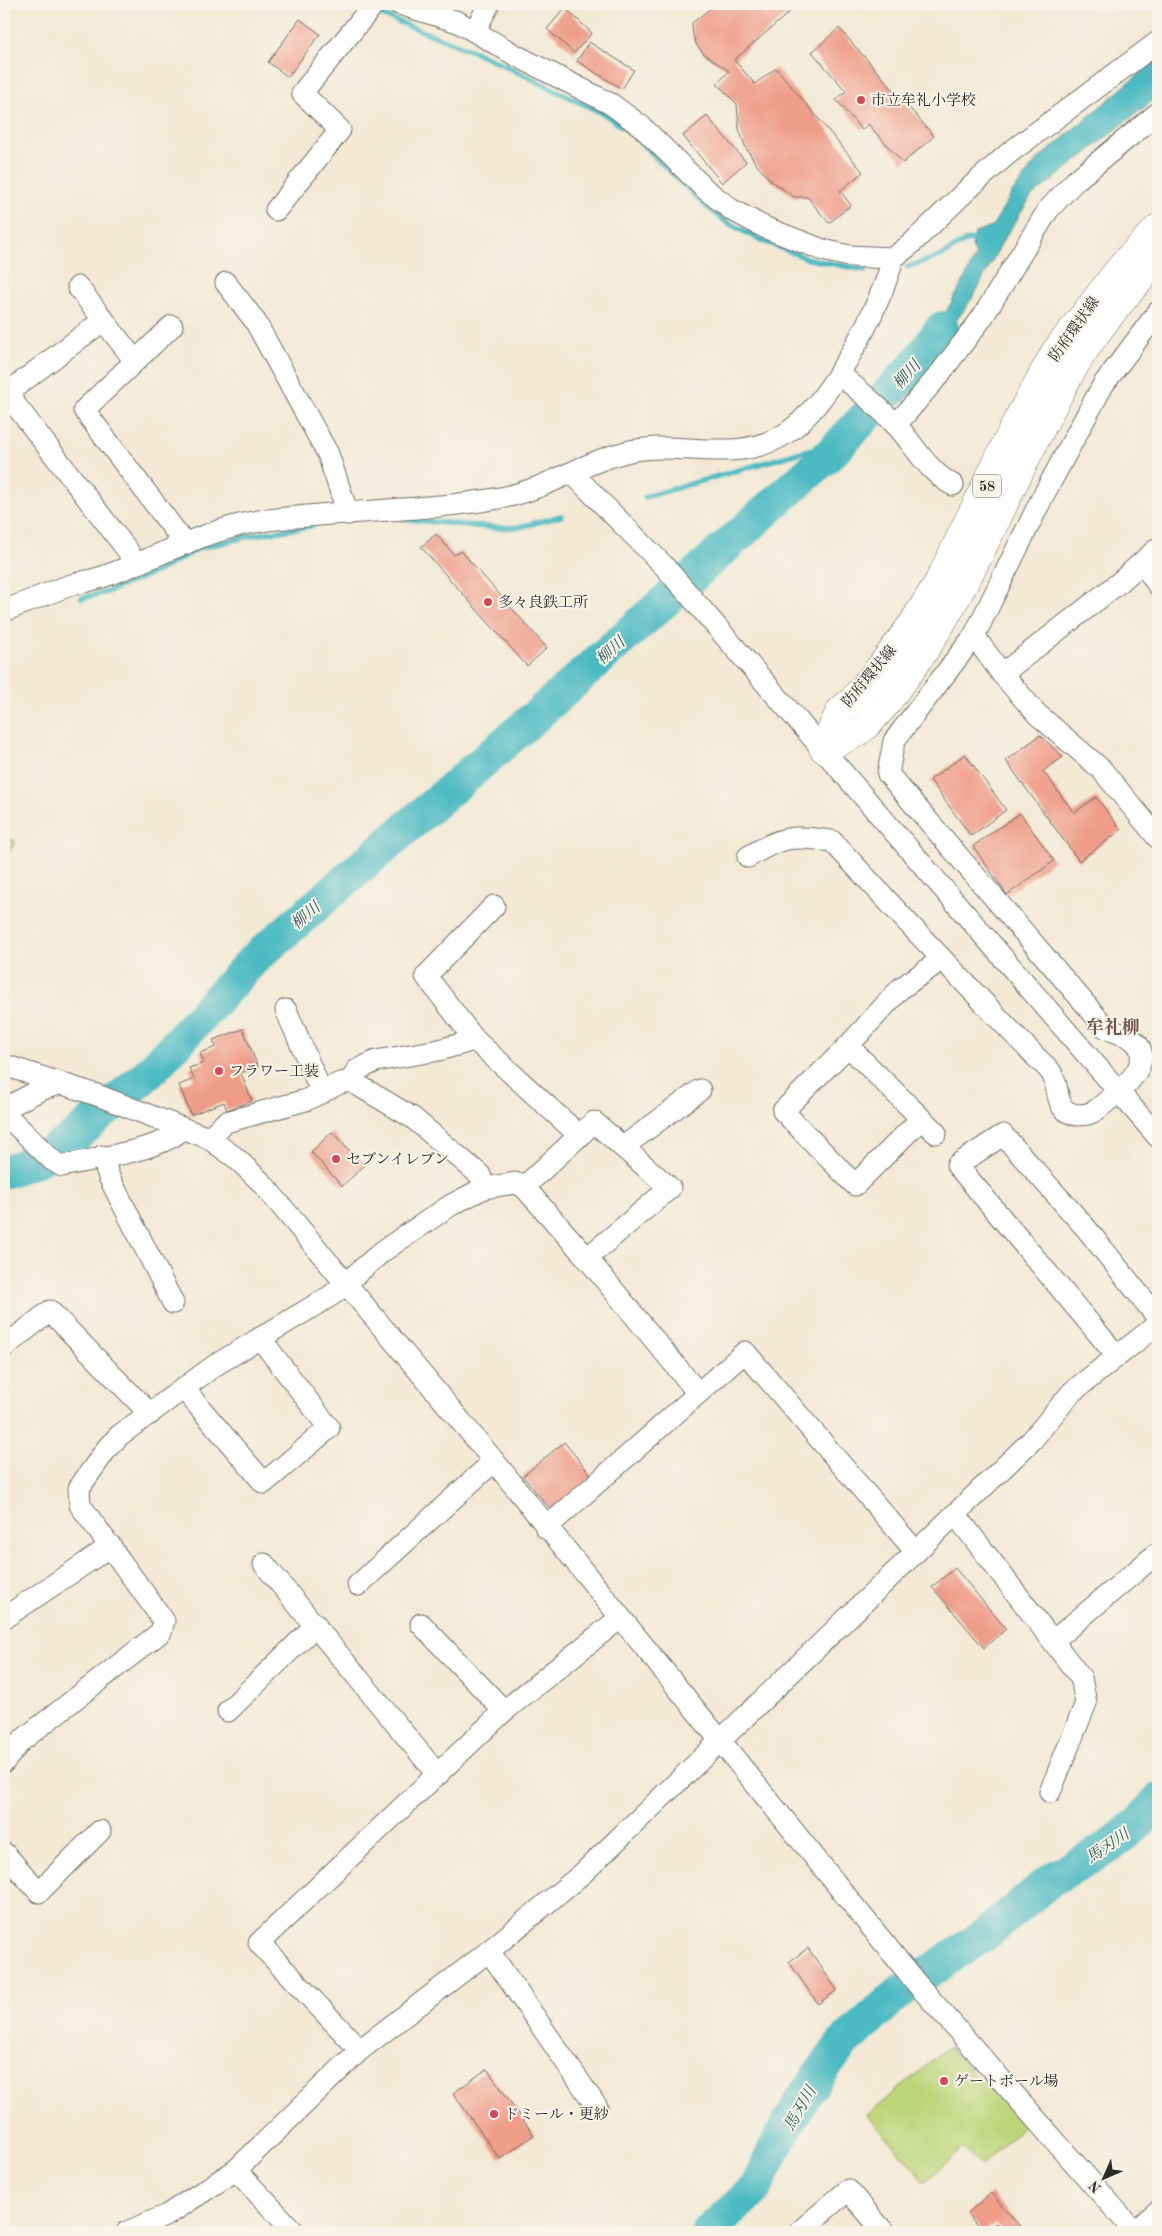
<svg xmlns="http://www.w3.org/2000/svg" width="1162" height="2236" viewBox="0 0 1162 2236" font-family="'Old Standard TT','Noto Serif JP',serif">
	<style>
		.green { fill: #bed478; stroke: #748052 }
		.water { fill: #4bbac2; stroke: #3b7276 }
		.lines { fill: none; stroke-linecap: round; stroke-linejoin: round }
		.stream { stroke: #4bbac2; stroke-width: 5.5 }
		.river { stroke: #4bbac2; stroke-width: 34 }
		.building { fill: #ef9c89 }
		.minor-casing { stroke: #716e66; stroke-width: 23 }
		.major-casing { stroke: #716e66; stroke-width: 29 }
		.minor { stroke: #fff; stroke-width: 21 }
		.major { stroke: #fff; stroke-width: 28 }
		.poi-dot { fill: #d1495b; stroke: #f7f3e8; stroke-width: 2 }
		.labels { text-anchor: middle; stroke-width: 4; stroke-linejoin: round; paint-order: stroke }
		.shield { fill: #f7f3e8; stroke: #686764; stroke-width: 1 }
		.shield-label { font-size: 14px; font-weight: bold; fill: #2b2b2b }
		.poi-label { font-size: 15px; fill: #2b2b2b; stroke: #f7f3e8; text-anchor: start }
		.street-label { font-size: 15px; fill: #2b2b2b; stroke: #f7f3e8 }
		.water-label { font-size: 16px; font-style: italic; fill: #365d60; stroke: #f7f3e8 }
		.quarter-label { font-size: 18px; font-weight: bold; fill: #70534c; stroke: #f7f3e8 }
	</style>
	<rect width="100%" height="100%" fill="#f7f3e8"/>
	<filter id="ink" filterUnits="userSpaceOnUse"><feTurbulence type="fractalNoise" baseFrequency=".02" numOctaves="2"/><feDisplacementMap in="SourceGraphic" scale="10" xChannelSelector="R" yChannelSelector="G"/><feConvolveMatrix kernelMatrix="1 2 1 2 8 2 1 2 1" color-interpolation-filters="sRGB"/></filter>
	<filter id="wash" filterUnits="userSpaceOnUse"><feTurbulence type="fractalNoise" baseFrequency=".0096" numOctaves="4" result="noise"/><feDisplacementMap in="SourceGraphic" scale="20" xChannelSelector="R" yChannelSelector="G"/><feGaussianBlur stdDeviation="1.12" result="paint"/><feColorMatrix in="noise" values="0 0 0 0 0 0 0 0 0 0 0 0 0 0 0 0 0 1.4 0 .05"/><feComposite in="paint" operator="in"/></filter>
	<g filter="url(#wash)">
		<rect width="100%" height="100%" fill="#f3e9d4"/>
		<!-- green -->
		<g class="green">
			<polygon points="4,837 16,841 4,862"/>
			<polygon points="948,2047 1024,2125 981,2166 963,2148 925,2182 867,2115"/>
		</g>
		<!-- water -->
		<polygon class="water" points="1158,58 1158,96 1031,197 1001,244 975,294 938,346 915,365 962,284 976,255 972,247 975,233 992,227 1012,193 1037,160"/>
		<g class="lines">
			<!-- stream -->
			<g class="stream">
				<polyline points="374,12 485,56 606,115 632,134 703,204 728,223 763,241 809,259 865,270"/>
				<polyline points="907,267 941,256 965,241 979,239"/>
				<polyline points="645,497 812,449 832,452"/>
				<polyline points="403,519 498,528 520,527 561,516"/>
				<polyline points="82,598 107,592 158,571 199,548 254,535 312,526"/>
			</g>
			<!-- river -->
			<g class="river">
				<polyline points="4,1172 35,1161 72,1139 150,1072 253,960 537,715 832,452 915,365 942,328"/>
				<polyline points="929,1972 990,1931 1052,1879 1109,1847 1140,1822 1158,1800"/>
				<polyline points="708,2232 756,2188 780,2138 807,2091 843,2043 901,1991"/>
			</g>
		</g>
		<g id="blocks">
			<!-- building -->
			<g class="building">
				<polygon points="716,4 799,4 734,60 755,84 776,68 863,172 840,191 851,205 829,223 807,197 794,197 770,180 756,164 745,146 739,129 737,104 717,84 729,71 704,54 696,44 693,35 692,23"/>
				<polygon points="565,8 592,33 574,53 547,29"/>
				<polygon points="300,19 320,34 288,77 268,62"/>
				<polygon points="839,28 934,136 903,163 868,124 862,130 836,100 846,91 812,52"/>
				<polygon points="589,42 634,70 622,89 577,61"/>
				<polygon points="707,116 746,162 722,183 683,136"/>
				<polygon points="436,534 454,555 461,551 547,648 527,666 421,547"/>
				<polygon points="1040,735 1063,757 1043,771 1074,813 1096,797 1121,830 1079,861 1006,761"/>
				<polygon points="965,754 1006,810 971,836 930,780"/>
				<polygon points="1020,813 1054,861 1007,895 973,846"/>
				<polygon points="243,1029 258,1067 241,1073 252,1101 227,1110 224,1102 191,1115 179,1085 194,1079 189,1068 204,1063 200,1053 216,1047 213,1040"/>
				<polygon points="332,1132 364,1166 342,1186 311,1152"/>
				<polygon points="564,1442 592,1476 551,1510 523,1476"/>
				<polygon points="955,1568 1006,1629 984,1648 932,1587"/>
				<polygon points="808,1948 837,1990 818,2004 789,1962"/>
				<polygon points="487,2069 534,2135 500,2159 453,2093"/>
				<polygon points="991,2193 1025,2232 1004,2232 996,2223 983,2232 967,2214"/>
			</g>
		</g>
	</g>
	<g filter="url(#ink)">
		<use href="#blocks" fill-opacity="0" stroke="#716e66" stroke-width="1"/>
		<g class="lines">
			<!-- minor casing -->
			<g class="minor-casing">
				<g id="minor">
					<polyline points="399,4 458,22 517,56 611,104 641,126 705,189 732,210 766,228 823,250 849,256 893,258 910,245 966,191 1009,153 1158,42"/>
					<polyline points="475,31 489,4"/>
					<polyline points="276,210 340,130 302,93 374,4"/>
					<polyline points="226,283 255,321 328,454 348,514"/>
					<polyline points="78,287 135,361"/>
					<polyline points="172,326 84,410 185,544"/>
					<path d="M839,374C859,390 879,407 897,426C915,446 928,472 953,485"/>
					<polyline points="4,390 128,551 134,564"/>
					<polyline points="7,393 104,320"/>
					<polyline points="896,425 938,376 982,318 1048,210 1075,181 1158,113"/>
					<polyline points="572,473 665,567 1158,1137"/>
					<polyline points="1143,563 1158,585"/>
					<path d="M4,611C26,602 48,593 71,585C82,582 94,580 105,576C157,558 206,529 260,521C339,510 421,512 500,498C546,490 585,461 630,451C684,440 735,465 785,434C828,407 881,307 893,258"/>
					<polyline points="974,636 1002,674 1037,714 1101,769 1158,838"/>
					<polyline points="1002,674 1120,582 1158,548"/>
					<path d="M748,857C784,835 791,836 832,841C899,914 967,986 1037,1058C1042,1063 1049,1068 1052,1074C1061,1090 1053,1112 1078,1115C1084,1115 1091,1114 1096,1110C1113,1097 1162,1062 1132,1039C1124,1034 1113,1032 1105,1027L888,774L894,741L974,636L1043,496L1103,385L1158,312"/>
					<polyline points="286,1010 322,1093"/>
					<polyline points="475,1040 426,976 494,906"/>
					<polyline points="848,1046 783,1111 855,1185 921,1119"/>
					<polyline points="4,1065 97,1095 208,1138 236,1158 262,1183 494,1461 918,1985 1135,2232"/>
					<polyline points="351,1081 357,1070 376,1061 439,1050 475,1040 580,1136"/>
					<polyline points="4,1109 40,1090 59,1084"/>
					<path d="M4,1113L52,1160L62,1166C91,1159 164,1150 182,1129"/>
					<polyline points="936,1133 848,1046 900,989 941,960"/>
					<polyline points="208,1138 226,1122 306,1100 340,1083 351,1081 413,1118 480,1175 484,1188"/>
					<polyline points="623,1147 700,1090"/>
					<polyline points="102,1156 109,1177 173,1303"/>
					<polyline points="524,1187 587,1258 698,1393"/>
					<polyline points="4,1347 50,1311 150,1414"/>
					<polyline points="1117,1356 957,1165 1003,1135 1085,1227 1158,1318"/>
					<polyline points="184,1389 264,1483 329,1428 260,1338"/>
					<polyline points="956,1515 1081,1678 1086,1703 1050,1792"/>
					<polyline points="546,1528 745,1352 916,1552"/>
					<polyline points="264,1564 438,1775"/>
					<polyline points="358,1585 494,1461"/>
					<polyline points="4,1618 111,1546"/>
					<polyline points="421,1624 504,1711"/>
					<polyline points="1053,1641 1155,1555"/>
					<polyline points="228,1711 316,1625"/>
					<polyline points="4,1762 21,1741 161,1632 164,1621 80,1505 79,1488 108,1447 120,1435 214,1366 332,1295 383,1251 451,1205 484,1188 515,1183 524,1187 594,1122 670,1188 587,1258"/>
					<polyline points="4,1853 39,1892 100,1831"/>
					<polyline points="489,1951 597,2107"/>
					<polyline points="360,2050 259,1943 504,1711 620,1618"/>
					<polyline points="236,2170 294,2232"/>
					<polyline points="127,2232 167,2215 236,2170 360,2050 489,1951 583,1873 1032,1440 1072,1392 1158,1324"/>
					<polyline points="799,2232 848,2190 884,2232"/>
					<polyline points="1134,2232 1158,2211"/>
				</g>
			</g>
			<!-- major casing -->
			<g class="major-casing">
				<g id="major">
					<polyline points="823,748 840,711 852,701 878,670 913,623 939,581 1018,419 1055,352 1123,264 1158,228"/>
					<path d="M823,748C835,743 851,738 861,730C881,713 898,688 914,666C979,573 1017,465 1074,367C1097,328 1127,293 1158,260"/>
				</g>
			</g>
			<!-- minor -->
			<use href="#minor" class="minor"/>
			<!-- major -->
			<use href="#major" class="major"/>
		</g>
	</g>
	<!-- markers -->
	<g class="poi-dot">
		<circle cx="861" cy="100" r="5"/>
		<circle cx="488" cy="602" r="5"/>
		<circle cx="219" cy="1071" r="5"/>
		<circle cx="336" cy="1159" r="5"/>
		<circle cx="944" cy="2081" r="5"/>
		<circle cx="494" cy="2114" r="5"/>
	</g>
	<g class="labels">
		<!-- shield labels -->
		<rect class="shield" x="973" y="474.5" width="28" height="23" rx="4"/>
		<g class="shield-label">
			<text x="987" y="491">58</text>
		</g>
		<!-- poi labels -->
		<g class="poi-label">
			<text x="871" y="105">市立牟礼小学校</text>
			<text x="498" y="607">多々良鉄工所</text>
			<text x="229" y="1076">フラワー工装</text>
			<text x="346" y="1164">セブンイレブン</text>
			<text x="954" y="2086">ゲートボール場</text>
			<text x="504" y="2119">ドミール・更紗</text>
		</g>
		<!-- street labels -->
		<g class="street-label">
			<text transform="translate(1074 329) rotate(-55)" y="5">防府環状線</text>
			<text transform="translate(869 676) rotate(-50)" y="5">防府環状線</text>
		</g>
		<!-- water labels -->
		<g class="water-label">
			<text transform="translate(906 374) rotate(-48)" y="6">柳川</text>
			<text transform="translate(610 650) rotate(-42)" y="6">柳川</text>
			<text transform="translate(305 915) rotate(-41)" y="6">柳川</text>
			<text transform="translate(1107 1845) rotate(-34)" y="6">馬刃川</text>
			<text transform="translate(799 2108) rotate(-60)" y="6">馬刃川</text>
		</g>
		<!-- quarter labels -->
		<g class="quarter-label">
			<text x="1113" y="1033">牟礼柳</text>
		</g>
	</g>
	<!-- margin -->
	<rect width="1162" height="2236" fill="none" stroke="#f7f3e8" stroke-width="20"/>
	<!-- north arrow -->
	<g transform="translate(1104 2178) rotate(225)" stroke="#f7f3e8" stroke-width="4" paint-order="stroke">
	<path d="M0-4L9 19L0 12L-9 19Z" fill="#2b2b2b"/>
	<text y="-8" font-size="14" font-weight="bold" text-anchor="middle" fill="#2b2b2b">N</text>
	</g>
</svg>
